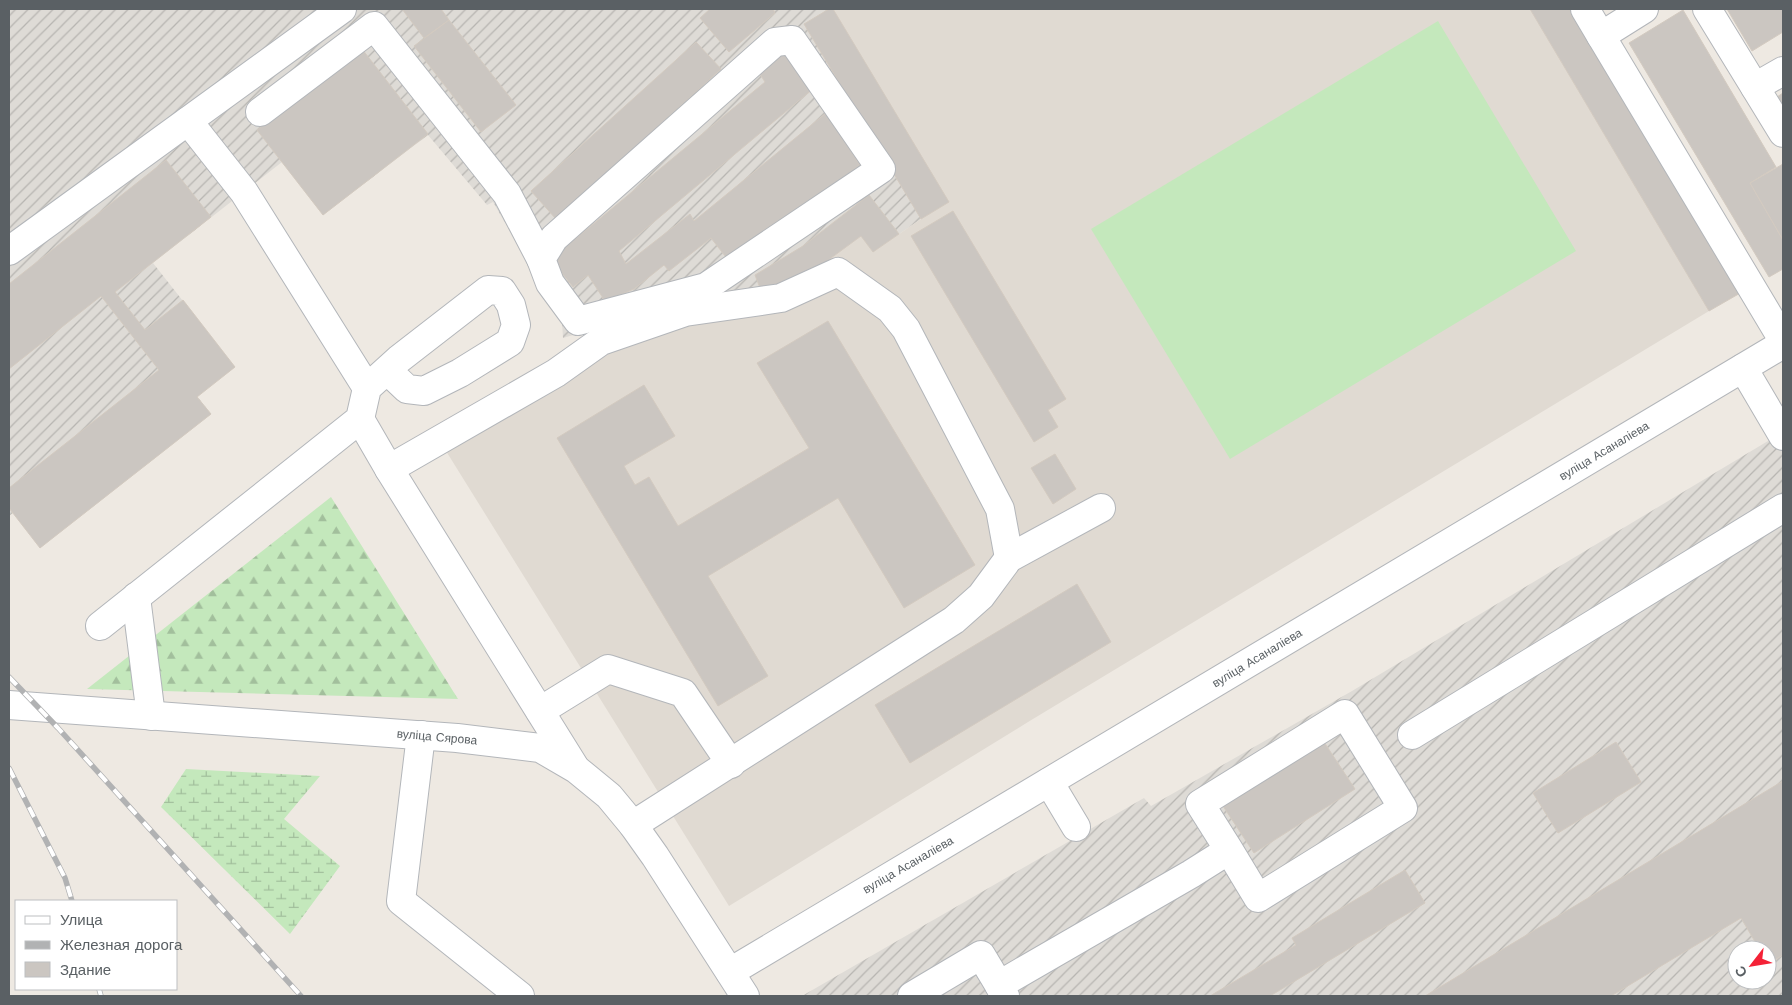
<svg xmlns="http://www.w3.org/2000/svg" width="1792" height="1005" viewBox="0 0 1792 1005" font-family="'Work Sans',sans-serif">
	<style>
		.industrial { fill: url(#industrial-furrows); fill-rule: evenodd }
		.education { fill: #e0dad2 }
		.forest { fill: url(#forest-firs) }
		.wetland { fill: url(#wetland-marsh) }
		.pitch { fill: #c4e8bc }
		.building { fill: #cbc6c1; stroke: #d3cac0 }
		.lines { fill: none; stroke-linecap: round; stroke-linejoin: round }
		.minor-casing { stroke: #b3b6ba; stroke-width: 30 }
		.minor { stroke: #fff; stroke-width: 28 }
		.rail-casing { stroke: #b1b2b3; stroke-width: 5.5 }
		.rail { stroke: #fff; stroke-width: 4; stroke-dasharray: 11; stroke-linecap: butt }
		.labels { text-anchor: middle; stroke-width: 4; stroke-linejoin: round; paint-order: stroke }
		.street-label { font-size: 12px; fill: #5a6064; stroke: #fff }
	</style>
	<defs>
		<pattern id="industrial-furrows" width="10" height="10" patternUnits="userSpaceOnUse" patternTransform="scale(1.25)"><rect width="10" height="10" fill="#dedbd6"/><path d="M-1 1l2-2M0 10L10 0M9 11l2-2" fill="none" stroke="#b7b5b1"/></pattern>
		<pattern id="forest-firs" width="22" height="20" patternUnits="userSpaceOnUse" patternTransform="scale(1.25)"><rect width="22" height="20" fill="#c4e8bc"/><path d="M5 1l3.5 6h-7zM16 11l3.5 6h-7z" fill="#a2bf9c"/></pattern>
		<pattern id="wetland-marsh" width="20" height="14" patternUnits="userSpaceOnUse" patternTransform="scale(1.25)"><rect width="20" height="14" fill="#c4e8bc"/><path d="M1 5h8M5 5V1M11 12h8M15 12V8" fill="none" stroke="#a2bf9c"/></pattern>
	</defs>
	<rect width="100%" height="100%" fill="#eee9e2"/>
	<!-- industrial -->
	<g class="industrial">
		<polygon points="9,9 833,9 949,202 921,219 873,252 861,237 793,286 604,326 563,338 562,321 493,202 487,205 428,135 323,215 282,162 153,263 235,367 197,396 211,414 40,548 13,513 9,516"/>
		<path d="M1783,432V996H802L1144,798L1151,806L1352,691ZM1737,950H1767V980H1737Z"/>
	</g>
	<!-- education -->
	<polygon class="education" points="833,9 1530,9 1709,311 1028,722 729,906 446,451 601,341 793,286 861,236 873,252 921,219 948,202"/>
	<!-- forest -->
	<polygon class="forest" points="331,497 458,699 87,689"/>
	<!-- wetland -->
	<polygon class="wetland" points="186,769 320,776 284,819 340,866 290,934 161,807"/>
	<!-- pitch -->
	<polygon class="pitch" points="1438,21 1576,251 1230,459 1091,229"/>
	<!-- building -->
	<g class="building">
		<polygon points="402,9 441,9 449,20 424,38"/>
		<polygon points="710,9 773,9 775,13 729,52 700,18"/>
		<polygon points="829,9 833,9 949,202 921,219 804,24"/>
		<polygon points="1530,9 1574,9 1742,292 1709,311"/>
		<polygon points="1727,9 1783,9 1783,32 1752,51"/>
		<polygon points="1683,10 1776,167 1750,183 1783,240 1783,269 1769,277 1629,43"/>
		<polygon points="449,20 516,105 481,132 414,46"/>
		<polygon points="696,42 721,69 556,219 531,191"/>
		<polygon points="362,49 428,134 323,215 257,130"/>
		<polygon points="784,51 814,88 619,251 626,264 690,214 694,221 826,113 860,165 729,261 711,238 669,271 664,265 634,289 605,301 588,275 573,287 551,259 765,82 758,71"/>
		<polygon points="1783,93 1783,108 1777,97"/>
		<polygon points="166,160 211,217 115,292 145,330 183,300 235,367 197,397 211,414 40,548 9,508 9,488 159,370 101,296 9,369 9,284"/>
		<polygon points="1783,164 1783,240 1750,183"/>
		<polygon points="869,195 899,234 873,252 861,236 793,286 762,293 755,275 803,246"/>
		<polygon points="953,211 1066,399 1048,410 1058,427 1034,442 911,236"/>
		<polygon points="828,321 975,565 904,608 838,498 708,576 768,676 718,706 557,438 644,385 675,436 624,466 635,485 649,477 678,526 809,448 757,363"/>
		<polygon points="1055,454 1076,489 1053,504 1031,468"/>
		<polygon points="1077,584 1111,642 910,763 875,705"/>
		<polygon points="1324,742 1355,789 1254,853 1223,806"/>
		<polygon points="1616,742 1641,782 1558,833 1533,793"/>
		<polygon points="1783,781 1783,955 1768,964 1767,950 1760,950 1741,918 1611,996 1425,996"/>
		<polygon points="1405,870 1425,903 1270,996 1210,996 1296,945 1292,938"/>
	</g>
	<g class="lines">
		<!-- minor casing -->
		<g class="minor-casing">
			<g id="minor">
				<polyline points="1585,9 1601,36"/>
				<polyline points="1644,9 1601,36 1783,340"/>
				<polyline points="1707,9 1783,133"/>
				<polygon points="792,40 881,169 706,287 578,321 550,283 541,259 554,238 775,42"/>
				<polyline points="1755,87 1783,71"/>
				<polyline points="260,112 374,26 507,194 541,259"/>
				<polyline points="188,121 244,192 367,388"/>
				<polyline points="9,251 342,9"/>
				<polyline points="1743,368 1783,436"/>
				<polyline points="360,419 389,469 574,766"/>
				<polyline points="389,469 556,373 601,341 685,312 781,298 838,272 890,309 906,329 1000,509 1009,558"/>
				<polyline points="136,597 151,716"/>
				<polyline points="100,626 360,419 367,388 399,359 488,290 502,291 511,305 516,325 510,342 460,373 424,391 407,389 387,370"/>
				<polyline points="9,705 457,738 540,748 576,769 609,796 633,825 655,856 745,996"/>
				<polyline points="540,711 608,669 683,693 731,764"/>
				<polyline points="421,735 401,901 520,996"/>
				<polyline points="1412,735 1783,508"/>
				<polyline points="1049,782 1076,827"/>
				<polyline points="633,825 954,620 981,596 1009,558 1101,508"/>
				<polyline points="730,972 1783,344"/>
				<polyline points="912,996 981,955 999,985"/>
				<polyline points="1005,996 999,985 1191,874 1229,850 1258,898 1403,808 1345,714 1200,804 1229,850"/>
			</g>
		</g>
		<!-- minor -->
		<use href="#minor" class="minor"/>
		<!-- rail casing -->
		<g class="rail-casing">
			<g id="rail">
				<polyline points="9,677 58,728 301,996"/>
				<polyline points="9,768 65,878 72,901"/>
				<polyline points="99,989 101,996"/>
			</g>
		</g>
		<!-- rail -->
		<use href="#rail" class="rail"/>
	</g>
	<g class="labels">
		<!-- street labels -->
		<g class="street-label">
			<text transform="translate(1604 451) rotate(-31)" y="4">вуліца Асаналіева</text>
			<text transform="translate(1257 658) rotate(-31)" y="4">вуліца Асаналіева</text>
			<text transform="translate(437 737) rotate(5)" y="4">вуліца Сярова</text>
			<text transform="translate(908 865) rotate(-30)" y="4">вуліца Асаналіева</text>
		</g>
	</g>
	<!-- border -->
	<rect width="1792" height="1005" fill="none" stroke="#5a6064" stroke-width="20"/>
	<!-- legend -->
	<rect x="15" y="900" width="162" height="90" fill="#ffffff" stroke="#bdbfc1"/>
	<rect x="25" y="916" width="25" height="8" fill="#ffffff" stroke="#bdbfc1"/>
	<text x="60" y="925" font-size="15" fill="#5a6064">Улица</text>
	<rect x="25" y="941" width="25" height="8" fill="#b1b2b3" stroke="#bdbfc1"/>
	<text x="60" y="950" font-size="15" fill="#5a6064">Железная дорога</text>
	<rect x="25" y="962" width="25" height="15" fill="#cbc6c1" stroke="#bdbfc1"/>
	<text x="60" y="975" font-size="15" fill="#5a6064">Здание</text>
	<!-- north arrow -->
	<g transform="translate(1752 965) rotate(239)"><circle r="24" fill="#ffffff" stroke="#bdbfc1"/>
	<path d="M0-4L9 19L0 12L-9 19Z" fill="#f42237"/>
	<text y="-8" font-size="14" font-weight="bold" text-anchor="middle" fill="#5a6064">С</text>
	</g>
</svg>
